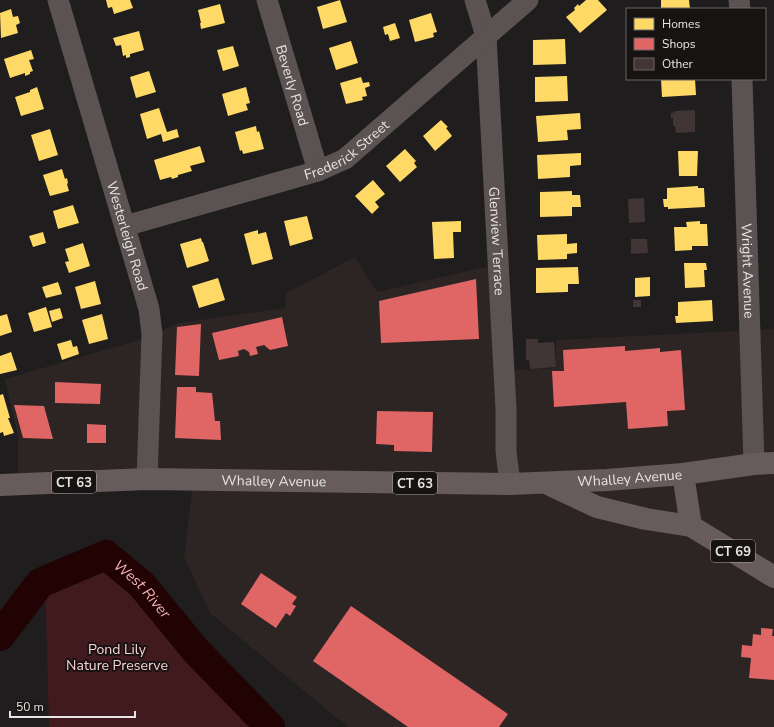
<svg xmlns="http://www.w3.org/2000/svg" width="774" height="727" viewBox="0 0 774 727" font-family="'Nunito Sans',sans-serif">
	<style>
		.built { fill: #2d2424 }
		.green { fill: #411a1d }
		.homes { fill: #ffd966 }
		.shops { fill: #e06666 }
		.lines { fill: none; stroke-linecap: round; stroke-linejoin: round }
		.river { stroke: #210304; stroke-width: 30 }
		.building { fill: #423536 }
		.minor { stroke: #5b5252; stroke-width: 21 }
		.major { stroke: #675b5c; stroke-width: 22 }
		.labels { text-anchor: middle; stroke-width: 4; stroke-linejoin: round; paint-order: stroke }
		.shield { fill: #171313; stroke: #a9a5a5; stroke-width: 1 }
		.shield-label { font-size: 13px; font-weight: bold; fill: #e7e4e4 }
		.street-label { font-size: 14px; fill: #e7e4e4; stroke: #171313 }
		.park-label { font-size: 14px; fill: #fbd0d0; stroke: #171313 }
		.water-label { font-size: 15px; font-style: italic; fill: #f4b5b6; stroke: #171313 }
	</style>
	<rect width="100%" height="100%" fill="#1f1d1d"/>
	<!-- built -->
	<polygon class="built" points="355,257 377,292 494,265 500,371 556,368 556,340 774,329 774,727 348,727 293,682 210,613 184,557 193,482 18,478 18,437 5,379 139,340 179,323 285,308 286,293"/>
	<!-- green -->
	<polygon class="green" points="76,567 93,567 125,573 148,589 211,654 286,727 49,727 45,580"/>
	<!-- homes -->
	<g class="homes">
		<polygon points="106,0 130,0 133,8 114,14 112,7 108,8"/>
		<polygon points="340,0 347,22 323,29 317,7"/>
		<polygon points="586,0 598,0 607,10 580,33 566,17 575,10 574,8 578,4 579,6"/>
		<polygon points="661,0 689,0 690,9 661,9"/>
		<polygon points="220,4 225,23 201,29 200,23 201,23 198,10"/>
		<polygon points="11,9 13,17 18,16 20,23 16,25 18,33 1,38 0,13"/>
		<polygon points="431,13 437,32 433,33 434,37 415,42 409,20"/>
		<polygon points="395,23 400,38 390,41 388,34 385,35 383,27"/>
		<polygon points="139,31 144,50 130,54 130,57 126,58 126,55 123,56 121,45 116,46 113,38"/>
		<polygon points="565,39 566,64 533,65 533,40"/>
		<polygon points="351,41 358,63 336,70 329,48"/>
		<polygon points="233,46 239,66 223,71 217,50"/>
		<polygon points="31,50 34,59 29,60 33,71 30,72 30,74 25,76 25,73 10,78 4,59"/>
		<polygon points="149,71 156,92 136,98 130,77"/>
		<polygon points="567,76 568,101 535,102 535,77"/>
		<polygon points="361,77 363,83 369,82 370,86 365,88 367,96 362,97 363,100 346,104 340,83"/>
		<polygon points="661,79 695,79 696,95 662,97"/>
		<polygon points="37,87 44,109 21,116 15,97 30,92 30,90"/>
		<polygon points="246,87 250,103 246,104 248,110 228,116 222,94"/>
		<polygon points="159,108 167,132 177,129 179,137 163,142 161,134 147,139 140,114"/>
		<polygon points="580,113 581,129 567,130 568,140 538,142 536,116"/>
		<polygon points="441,120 448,127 446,128 452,136 435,151 423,136"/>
		<polygon points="256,126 257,132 259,131 264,149 243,154 242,150 240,151 235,132"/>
		<polygon points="50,129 58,155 39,161 31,135"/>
		<polygon points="200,146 205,162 190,166 192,171 178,175 178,177 172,179 171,177 160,180 154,160"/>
		<polygon points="405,149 416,161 414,163 417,167 400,182 386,166"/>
		<polygon points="678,151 698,151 697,176 679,176"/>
		<polygon points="581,153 581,165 570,166 570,177 538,179 537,155"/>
		<polygon points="62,169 65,179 67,178 68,183 67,184 69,191 50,196 43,175"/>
		<polygon points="373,180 385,194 375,202 379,207 372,214 355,196"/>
		<polygon points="698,186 698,188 704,188 705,207 668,209 668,207 664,207 663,199 667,199 667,188"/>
		<polygon points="572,191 572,195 580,195 581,207 572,207 572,216 540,217 540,192"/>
		<polygon points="73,205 79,223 58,229 53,211"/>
		<polygon points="307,216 313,239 290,246 284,221"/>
		<polygon points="461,221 461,232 453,232 454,258 434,259 432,222"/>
		<polygon points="700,221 700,224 707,224 708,246 692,246 692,250 675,251 674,227 687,227 686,222"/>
		<polygon points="258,230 258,234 266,232 273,259 252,265 244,234"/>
		<polygon points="43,232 46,243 33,247 29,236"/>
		<polygon points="567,234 567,244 577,243 577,253 567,254 567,259 538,260 537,235"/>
		<polygon points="201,238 202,242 203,242 209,261 187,268 180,244"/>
		<polygon points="83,243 90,266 69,273 65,262 69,261 65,249"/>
		<polygon points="684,263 706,263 707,270 704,270 705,287 685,288"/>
		<polygon points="578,267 579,284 568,284 568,292 536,293 536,268"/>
		<polygon points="650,277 650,296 635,297 635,278"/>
		<polygon points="218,278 225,300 199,308 192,286"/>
		<polygon points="95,281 101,304 81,309 75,287"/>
		<polygon points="58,282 62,294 46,298 42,287"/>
		<polygon points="712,300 713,321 676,323 675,316 678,316 678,302"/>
		<polygon points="46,307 52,327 34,332 28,313"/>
		<polygon points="60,308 63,318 52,322 49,311"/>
		<polygon points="7,314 12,332 0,336 0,316"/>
		<polygon points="102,314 108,339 89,344 82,320"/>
		<polygon points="71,340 73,347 77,346 79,354 62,360 57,344"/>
		<polygon points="11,352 17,370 0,374 0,356"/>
		<polygon points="3,394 10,418 8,418 14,433 4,436 3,432 0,433 0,395"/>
	</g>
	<!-- shops -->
	<g class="shops">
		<polygon points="476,279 479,339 381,343 379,301"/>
		<polygon points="282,317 288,346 270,350 264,345 256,347 258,354 250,356 249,352 244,349 238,351 239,356 219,360 212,333"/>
		<polygon points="201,324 199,376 175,375 177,327"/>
		<polygon points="625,346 625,351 660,348 660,352 681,350 685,410 667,411 668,426 628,429 626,402 554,407 552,371 564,371 563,350"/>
		<polygon points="55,382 101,384 100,404 55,403"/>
		<polygon points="177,387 196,387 196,392 212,393 215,421 220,421 221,440 175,438"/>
		<polygon points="14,405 44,406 53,439 23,438"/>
		<polygon points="377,411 433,412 432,452 394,451 394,445 376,444"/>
		<polygon points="87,424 106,425 106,443 87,443"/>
		<polygon points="261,573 297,597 292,604 296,606 290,616 286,613 276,628 241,604"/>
		<polygon points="351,606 508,714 499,727 408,727 313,661"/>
		<polygon points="761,628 773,629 772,636 774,636 774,680 749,678 751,658 741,657 742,645 752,646 753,634 761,635"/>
	</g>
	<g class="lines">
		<!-- river -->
		<path class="river" id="s1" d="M0,636L40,583L106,555L141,584L197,652L270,727"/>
	</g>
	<!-- building -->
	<g class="building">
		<polygon points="695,110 695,132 676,133 675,126 673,126 673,118 671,118 671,113 675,112 675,111"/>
		<polygon points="644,198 645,222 629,223 628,199"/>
		<polygon points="631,239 647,239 648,253 631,254"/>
		<rect x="633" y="300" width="8" height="7"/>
		<polygon points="526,339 538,339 538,343 554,342 556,367 530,369 529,360 526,360"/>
	</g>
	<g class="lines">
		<!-- minor -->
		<g class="minor">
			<path id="s2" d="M58,0L149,309L152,334L147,479"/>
			<path id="s3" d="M267,0L318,171"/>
			<path id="s4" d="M475,0L486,36L506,409V451L510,484"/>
			<polyline points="739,0 740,9"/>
			<path id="s5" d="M742,79L754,464"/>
			<path id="s6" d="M125,226L318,171L345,159L528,0"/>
		</g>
		<!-- major -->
		<g class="major">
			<polyline points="683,474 691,526"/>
			<path id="s7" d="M0,485L147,479L510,484L607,480L683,474L754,464L774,463"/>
			<polyline points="550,485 597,507 646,519 691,526 774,577"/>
		</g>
	</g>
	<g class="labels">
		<!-- shield labels -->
		<g class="shield">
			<rect x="52" y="471" width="44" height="22" rx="3"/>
			<rect x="393" y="472" width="44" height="22" rx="3"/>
			<rect x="711" y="540" width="44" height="22" rx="3"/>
		</g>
		<g class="shield-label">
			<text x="74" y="487">CT 63</text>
			<text x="415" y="488">CT 63</text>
			<text x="733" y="556">CT 69</text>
		</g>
		<!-- street labels -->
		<g class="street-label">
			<text dy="5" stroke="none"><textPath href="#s3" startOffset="89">Beverly Road</textPath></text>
			<text dy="5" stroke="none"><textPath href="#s6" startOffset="236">Frederick Street</textPath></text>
			<text dy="5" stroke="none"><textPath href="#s2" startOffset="246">Westerleigh Road</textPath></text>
			<text dy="5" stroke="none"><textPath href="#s4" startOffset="243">Glenview Terrace</textPath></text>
			<text dy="5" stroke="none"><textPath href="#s5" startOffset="192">Wright Avenue</textPath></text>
			<text dy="5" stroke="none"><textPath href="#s7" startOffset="274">Whalley Avenue</textPath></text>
			<text dy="5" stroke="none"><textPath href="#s7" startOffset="630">Whalley Avenue</textPath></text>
		</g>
		<!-- park labels -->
		<g class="park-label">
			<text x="117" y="654">Pond Lily<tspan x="117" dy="16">Nature Preserve</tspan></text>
		</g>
		<!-- water labels -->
		<g class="water-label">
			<text dy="5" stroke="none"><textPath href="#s1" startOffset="188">West River</textPath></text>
		</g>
	</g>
	<!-- legend -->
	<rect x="626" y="8" width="140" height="72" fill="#171313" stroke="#6a6767"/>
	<rect x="634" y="18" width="20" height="12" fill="#ffd966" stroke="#6a6767"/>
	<text x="662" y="28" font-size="12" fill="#e7e4e4">Homes</text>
	<rect x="634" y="38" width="20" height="12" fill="#e06666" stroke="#6a6767"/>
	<text x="662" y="48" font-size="12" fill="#e7e4e4">Shops</text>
	<rect x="634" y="58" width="20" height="12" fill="#423536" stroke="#6a6767"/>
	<text x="662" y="68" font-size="12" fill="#e7e4e4">Other</text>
	<!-- scale -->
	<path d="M10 711v6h125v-6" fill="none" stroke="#e7e4e4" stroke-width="2"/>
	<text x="16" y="711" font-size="12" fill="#e7e4e4" stroke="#171313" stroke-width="3" paint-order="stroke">50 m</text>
</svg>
